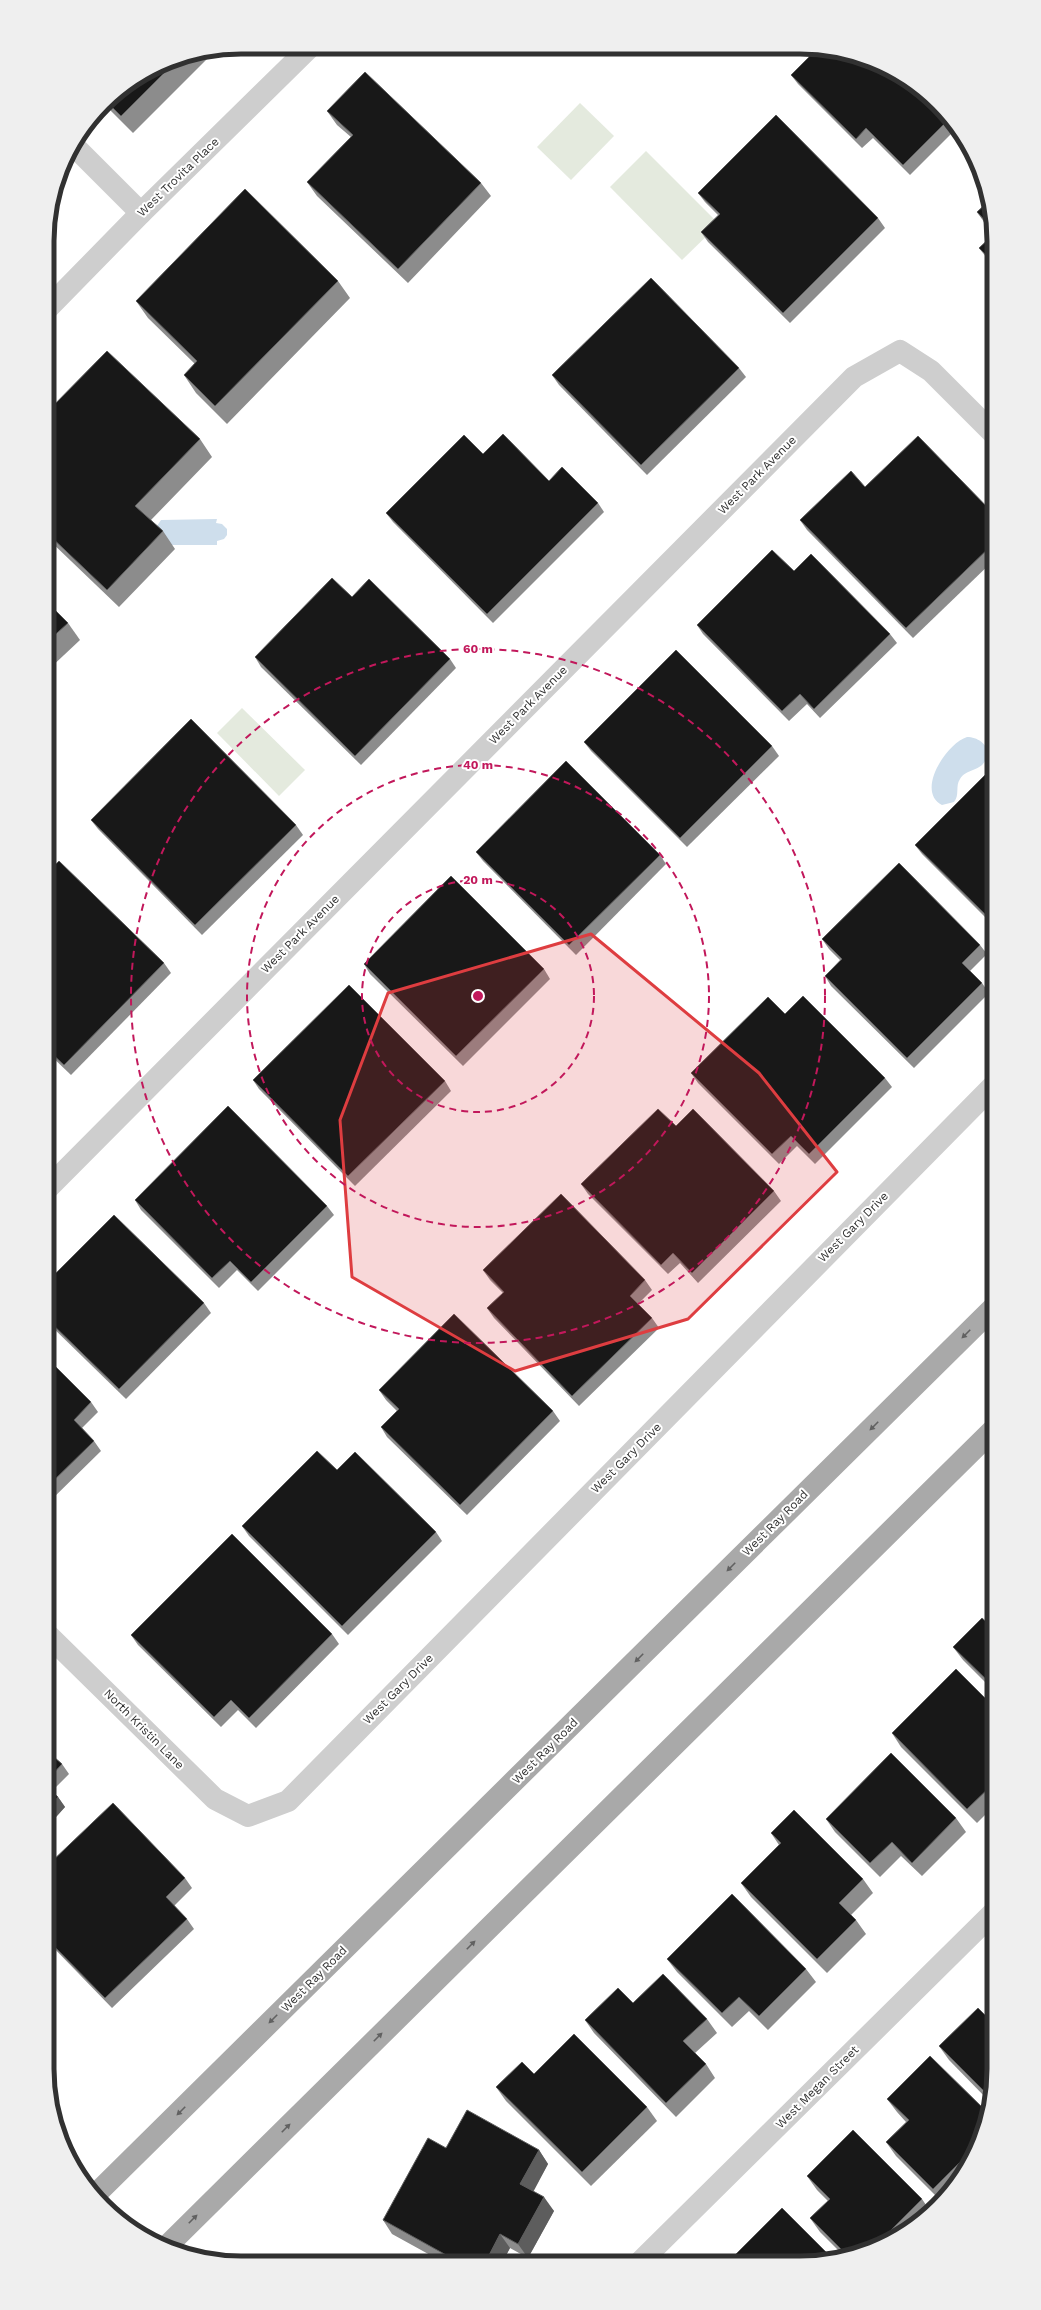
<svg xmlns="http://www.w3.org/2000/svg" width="1041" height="2310" viewBox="0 0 1041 2310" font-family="'Work Sans',sans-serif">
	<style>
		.green { fill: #e4eade }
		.water { fill: #cedeec }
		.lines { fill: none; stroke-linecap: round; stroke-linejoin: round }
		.minor { stroke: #cecece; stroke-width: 22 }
		.primary { stroke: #a9a9a9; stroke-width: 22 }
		.wall { fill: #8c8c8c }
		.shaded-wall { fill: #5d5d5d }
		.building { fill: #181818; stroke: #5d5d5d }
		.oneway { fill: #616161 }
		.marked { fill: #de3d40; fill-opacity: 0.2; stroke: #de3d40; stroke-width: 3; stroke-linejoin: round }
		.ring { fill: none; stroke: #c2185b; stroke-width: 2; stroke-dasharray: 7 5 }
		.labels { text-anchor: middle; stroke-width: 4; stroke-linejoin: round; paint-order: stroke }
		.street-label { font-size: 12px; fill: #313131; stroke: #fff }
		.rim { fill: none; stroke: #313131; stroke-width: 5 }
		.centre { fill: #c2185b; stroke: #fff; stroke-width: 2 }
		.ring-label { font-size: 12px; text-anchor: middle; font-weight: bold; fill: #c2185b; stroke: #fff; stroke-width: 4; stroke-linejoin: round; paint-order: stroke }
	</style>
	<rect width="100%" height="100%" fill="#fff"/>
	<!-- green -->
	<g class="green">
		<polygon points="580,103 614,136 571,180 537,147"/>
		<polygon points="646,151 719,224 682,260 610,187"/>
		<polygon points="242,708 305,770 279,796 217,733"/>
	</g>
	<!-- water -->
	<g class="water">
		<polygon points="217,519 216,523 222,524 227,529 227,535 224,539 217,541 217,545 161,545 157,541 157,526 161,520"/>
		<path d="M967,737C980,737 993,748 985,761C980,771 966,769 960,779C955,786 960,795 954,802L942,805C915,791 947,743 967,737Z"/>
	</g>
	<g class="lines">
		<!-- minor -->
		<g class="minor">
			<polyline points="74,146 141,213"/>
			<polyline points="47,309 141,213 310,47"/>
			<polyline points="47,1189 854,377 900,351 931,371 994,434"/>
			<polyline points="47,1634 215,1799 248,1816 288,1801 994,1085"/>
			<polyline points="640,2262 994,1912"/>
		</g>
		<!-- primary -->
		<g class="primary">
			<polyline points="95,2195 994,1307"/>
			<polyline points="166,2247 994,1429"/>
		</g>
	</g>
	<!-- wall -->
	<g class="wall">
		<polygon points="214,52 133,133 105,105 113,95 167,62"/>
		<polygon points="791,75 928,95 957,128 910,175 873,138 862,148 798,84"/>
		<polygon points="327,111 481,183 491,196 408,283 317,196 307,182 351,137 337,125"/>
		<polygon points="698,193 878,218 885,228 790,323 708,242 701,232 718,215 705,202"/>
		<polygon points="989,201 993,231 984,222 977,212"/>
		<polygon points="994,241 994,266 986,257 979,248"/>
		<polygon points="338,281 350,298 227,424 196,393 184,375 195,364 148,318 136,301"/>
		<polygon points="739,368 746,377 647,475 559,385 552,375"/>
		<polygon points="47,412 200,439 212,457 151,520 163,531 175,549 119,607 47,538"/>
		<polygon points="483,454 549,481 598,503 604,512 493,623 393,522 386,513"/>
		<polygon points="865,487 994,514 994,560 913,638 807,530 800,520"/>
		<polygon points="794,571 890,634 897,643 820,718 807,704 789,721 703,634 697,625"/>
		<polygon points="47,602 68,623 80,640 47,671"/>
		<polygon points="255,657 450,659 456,668 361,765 261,667"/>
		<polygon points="584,742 772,746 779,756 687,847 591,751"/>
		<polygon points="994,766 994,926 922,854 915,845"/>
		<polygon points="91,820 296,825 303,835 202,935 98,829"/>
		<polygon points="476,852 660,855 666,864 576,955 483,861"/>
		<polygon points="47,873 164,963 171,973 71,1075 47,1052"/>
		<polygon points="822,939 980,945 987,954 970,971 982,983 989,993 914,1068 831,986 825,976 840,960 829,949"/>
		<polygon points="364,964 544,969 550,979 463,1066 370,974"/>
		<polygon points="785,1014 885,1078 892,1087 815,1164 797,1146 779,1164 698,1083 691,1073"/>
		<polygon points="253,1080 445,1081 451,1091 355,1186 259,1089"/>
		<polygon points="676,1126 774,1191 781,1201 698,1283 680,1263 668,1274 588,1194 581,1184"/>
		<polygon points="135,1200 327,1206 334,1215 258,1291 237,1270 219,1288 141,1210"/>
		<polygon points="483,1270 645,1280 652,1290 638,1304 652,1318 659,1328 579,1406 494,1318 487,1308 503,1293 490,1280"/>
		<polygon points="47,1282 204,1303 211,1313 126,1399 47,1322"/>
		<polygon points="47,1358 91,1402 98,1412 82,1428 94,1441 101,1451 47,1504"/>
		<polygon points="379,1390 553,1411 560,1421 467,1515 387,1437 381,1427 397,1411 386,1400"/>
		<polygon points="242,1526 436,1532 442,1541 348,1635 249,1536"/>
		<polygon points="994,1627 994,1691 963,1660 953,1647"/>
		<polygon points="332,1634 339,1644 256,1728 238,1710 221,1727 138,1645 131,1635"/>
		<polygon points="994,1707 994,1806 977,1823 901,1747 892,1733"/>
		<polygon points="47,1751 62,1764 69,1774 52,1791 58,1797 65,1807 47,1827"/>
		<polygon points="956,1818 966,1832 922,1876 901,1856 880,1877 835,1832 826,1819"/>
		<polygon points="771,1833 863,1879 873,1893 851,1915 856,1920 866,1934 827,1973 751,1897 741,1883 779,1845"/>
		<polygon points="47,1866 185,1878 192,1888 174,1906 187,1919 194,1929 112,2008 47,1941 47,1905 48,1904 47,1904"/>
		<polygon points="667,1959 806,1969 816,1982 768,2030 749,2011 732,2027 677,1972"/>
		<polygon points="633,2003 707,2019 717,2033 695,2053 706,2064 715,2078 676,2117 594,2033 585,2020"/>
		<polygon points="939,2046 994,2082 989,2101 949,2060"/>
		<polygon points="534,2074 647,2107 657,2121 591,2186 506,2101 496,2087"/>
		<polygon points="887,2099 987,2112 979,2143 946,2197 941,2201 896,2156 886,2142 906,2122 897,2112"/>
		<polygon points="446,2148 539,2150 548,2164 533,2191 554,2211 528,2258 510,2248 503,2261 441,2261 392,2234 383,2220"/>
		<polygon points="807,2176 922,2199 930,2211 908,2230 851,2256 845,2257 820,2232 810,2218 828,2201 817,2190"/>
	</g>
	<!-- shaded-wall -->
	<g class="shaded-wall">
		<polygon points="47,1729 53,1738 47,1746"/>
		<polygon points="58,1797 65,1807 47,1827 47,1810"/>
		<polygon points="539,2150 548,2164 530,2198 520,2184"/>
		<polygon points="544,2197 554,2211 528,2258 518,2244"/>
		<polygon points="500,2234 510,2248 503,2261 486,2261"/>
	</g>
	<!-- building -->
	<g class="building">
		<polygon points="815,51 838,51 886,67 928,95 949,119 903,165 866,128 856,139 791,75"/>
		<polygon points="177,60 121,116 107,102 113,95 167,62"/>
		<polygon points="365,72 481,183 398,269 307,182 353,135 327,111"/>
		<polygon points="776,115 878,218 783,313 701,232 720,214 698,193"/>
		<polygon points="245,189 338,281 215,406 184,375 197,361 136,301"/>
		<polygon points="989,201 992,228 977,212"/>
		<polygon points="993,235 994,241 994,263 979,248"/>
		<polygon points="651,278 739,368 641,465 552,375"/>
		<polygon points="107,351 200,439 135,506 163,531 107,590 47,533 47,412"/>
		<polygon points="503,434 549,481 562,467 598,503 487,614 386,513 464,435 483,454"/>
		<polygon points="918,436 994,514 994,543 906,628 800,520 851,471 865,487"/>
		<polygon points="772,550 794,571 811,554 890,634 814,709 800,694 782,711 697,625"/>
		<polygon points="332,578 352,597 369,579 450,659 355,756 255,657"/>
		<polygon points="47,602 68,623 47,642"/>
		<polygon points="676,650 772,746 680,838 584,742"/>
		<polygon points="191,719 296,825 195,925 91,820"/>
		<polygon points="566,761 660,855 569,945 476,852"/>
		<polygon points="994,766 994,923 915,845"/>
		<polygon points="59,861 164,963 64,1065 47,1049 47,873"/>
		<polygon points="899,863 980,945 962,963 982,983 907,1058 825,976 842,959 822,939"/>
		<polygon points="451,876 544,969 456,1056 364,964"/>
		<polygon points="349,985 445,1081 348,1176 253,1080"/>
		<polygon points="803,996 885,1078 809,1154 791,1136 772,1154 691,1073 768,997 785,1014"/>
		<polygon points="228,1106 327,1206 251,1282 230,1261 212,1278 135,1200"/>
		<polygon points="658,1109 676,1126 693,1109 774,1191 692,1273 673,1253 661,1265 581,1184"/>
		<polygon points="561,1194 645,1280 630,1296 652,1318 572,1396 487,1308 504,1292 483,1270"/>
		<polygon points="114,1215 204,1303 119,1389 47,1319 47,1282"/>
		<polygon points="454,1314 553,1411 460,1505 381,1427 399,1409 379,1390"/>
		<polygon points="47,1358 91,1402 74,1420 94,1441 47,1487"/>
		<polygon points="317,1451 337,1470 355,1452 436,1532 342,1626 242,1526"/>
		<polygon points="232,1534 332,1634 249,1718 231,1700 214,1717 131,1635"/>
		<polygon points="982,1618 993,1628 994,1627 994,1687 953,1647"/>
		<polygon points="956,1669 994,1707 994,1771 990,1774 994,1777 994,1783 967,1809 892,1733"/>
		<polygon points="47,1751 62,1764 47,1780"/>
		<polygon points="891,1753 956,1818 912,1863 892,1842 870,1863 826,1819"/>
		<polygon points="47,1787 58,1797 47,1810"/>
		<polygon points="113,1803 185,1878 166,1897 187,1919 105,1998 47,1939 47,1905 49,1903 47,1901 47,1866"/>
		<polygon points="794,1810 863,1879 839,1903 856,1920 817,1959 741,1883 781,1843 771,1833"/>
		<polygon points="732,1894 806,1969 759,2016 739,1997 722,2013 667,1959"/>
		<polygon points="663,1974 707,2019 683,2041 706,2064 666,2103 585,2020 618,1988 633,2003"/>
		<polygon points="978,2008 992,2022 994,2020 994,2082 990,2097 939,2046"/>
		<polygon points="574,2034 647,2107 582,2172 496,2087 522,2062 534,2074"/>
		<polygon points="930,2056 987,2112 980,2142 933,2189 886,2142 909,2120 887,2099"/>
		<polygon points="467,2110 539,2150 520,2184 544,2197 518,2244 500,2234 486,2261 457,2261 383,2220 428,2138 446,2148"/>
		<polygon points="853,2130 922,2199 877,2244 849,2257 810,2218 830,2199 807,2176"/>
		<polygon points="782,2208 833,2259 800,2263 741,2263 734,2256"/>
	</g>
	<!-- one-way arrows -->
	<defs><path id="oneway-solid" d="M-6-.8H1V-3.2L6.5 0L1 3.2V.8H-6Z"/></defs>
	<g class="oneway">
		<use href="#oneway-solid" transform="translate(966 1334) rotate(135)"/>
		<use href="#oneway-solid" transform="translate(874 1426) rotate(135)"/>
		<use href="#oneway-solid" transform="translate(731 1567) rotate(135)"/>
		<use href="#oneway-solid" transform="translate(639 1658) rotate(135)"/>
		<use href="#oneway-solid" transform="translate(471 1945) rotate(-45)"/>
		<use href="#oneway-solid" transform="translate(273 2019) rotate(135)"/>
		<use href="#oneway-solid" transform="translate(378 2037) rotate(-45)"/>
		<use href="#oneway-solid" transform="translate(181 2111) rotate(135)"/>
		<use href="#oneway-solid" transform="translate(286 2128) rotate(-45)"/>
		<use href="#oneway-solid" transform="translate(193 2219) rotate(-45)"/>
	</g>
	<!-- marked area -->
	<path class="marked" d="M591,934L759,1073L837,1172L688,1319L515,1371L352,1277L340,1120L388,993Z"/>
	<!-- distance rings -->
	<g class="ring">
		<circle cx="478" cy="996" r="116"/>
		<circle cx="478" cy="996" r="231"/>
		<circle cx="478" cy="996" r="347"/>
	</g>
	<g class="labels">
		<!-- street labels -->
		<g class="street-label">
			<text transform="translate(178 177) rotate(-44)" y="4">West Trovita Place</text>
			<text transform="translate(757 475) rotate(-45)" y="4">West Park Avenue</text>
			<text transform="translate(528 705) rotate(-45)" y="4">West Park Avenue</text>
			<text transform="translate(300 934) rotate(-45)" y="4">West Park Avenue</text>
			<text transform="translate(853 1227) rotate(-45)" y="4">West Gary Drive</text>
			<text transform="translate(626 1458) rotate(-45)" y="4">West Gary Drive</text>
			<text transform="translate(775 1523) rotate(-45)" y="4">West Ray Road</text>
			<text transform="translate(398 1689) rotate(-45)" y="4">West Gary Drive</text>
			<text transform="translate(144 1729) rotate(45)" y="4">North Kristin Lane</text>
			<text transform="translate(545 1751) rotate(-45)" y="4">West Ray Road</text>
			<text transform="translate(314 1979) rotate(-45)" y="4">West Ray Road</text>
			<text transform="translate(817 2087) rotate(-45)" y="4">West Megan Street</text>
		</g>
	</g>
	<!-- crop -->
	<path d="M0 0H1041V2310H0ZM241 54H800A187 187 0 0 1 987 241V2069A187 187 0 0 1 800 2256H241A187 187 0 0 1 54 2069V241A187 187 0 0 1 241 54Z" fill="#efefef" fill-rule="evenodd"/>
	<path class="rim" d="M241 54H800A187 187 0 0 1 987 241V2069A187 187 0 0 1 800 2256H241A187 187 0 0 1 54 2069V241A187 187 0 0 1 241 54Z"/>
	<circle cx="478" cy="996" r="6" class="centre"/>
	<g class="ring-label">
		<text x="478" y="653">60 m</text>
		<text x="478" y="769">40 m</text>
		<text x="478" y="884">20 m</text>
	</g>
</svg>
